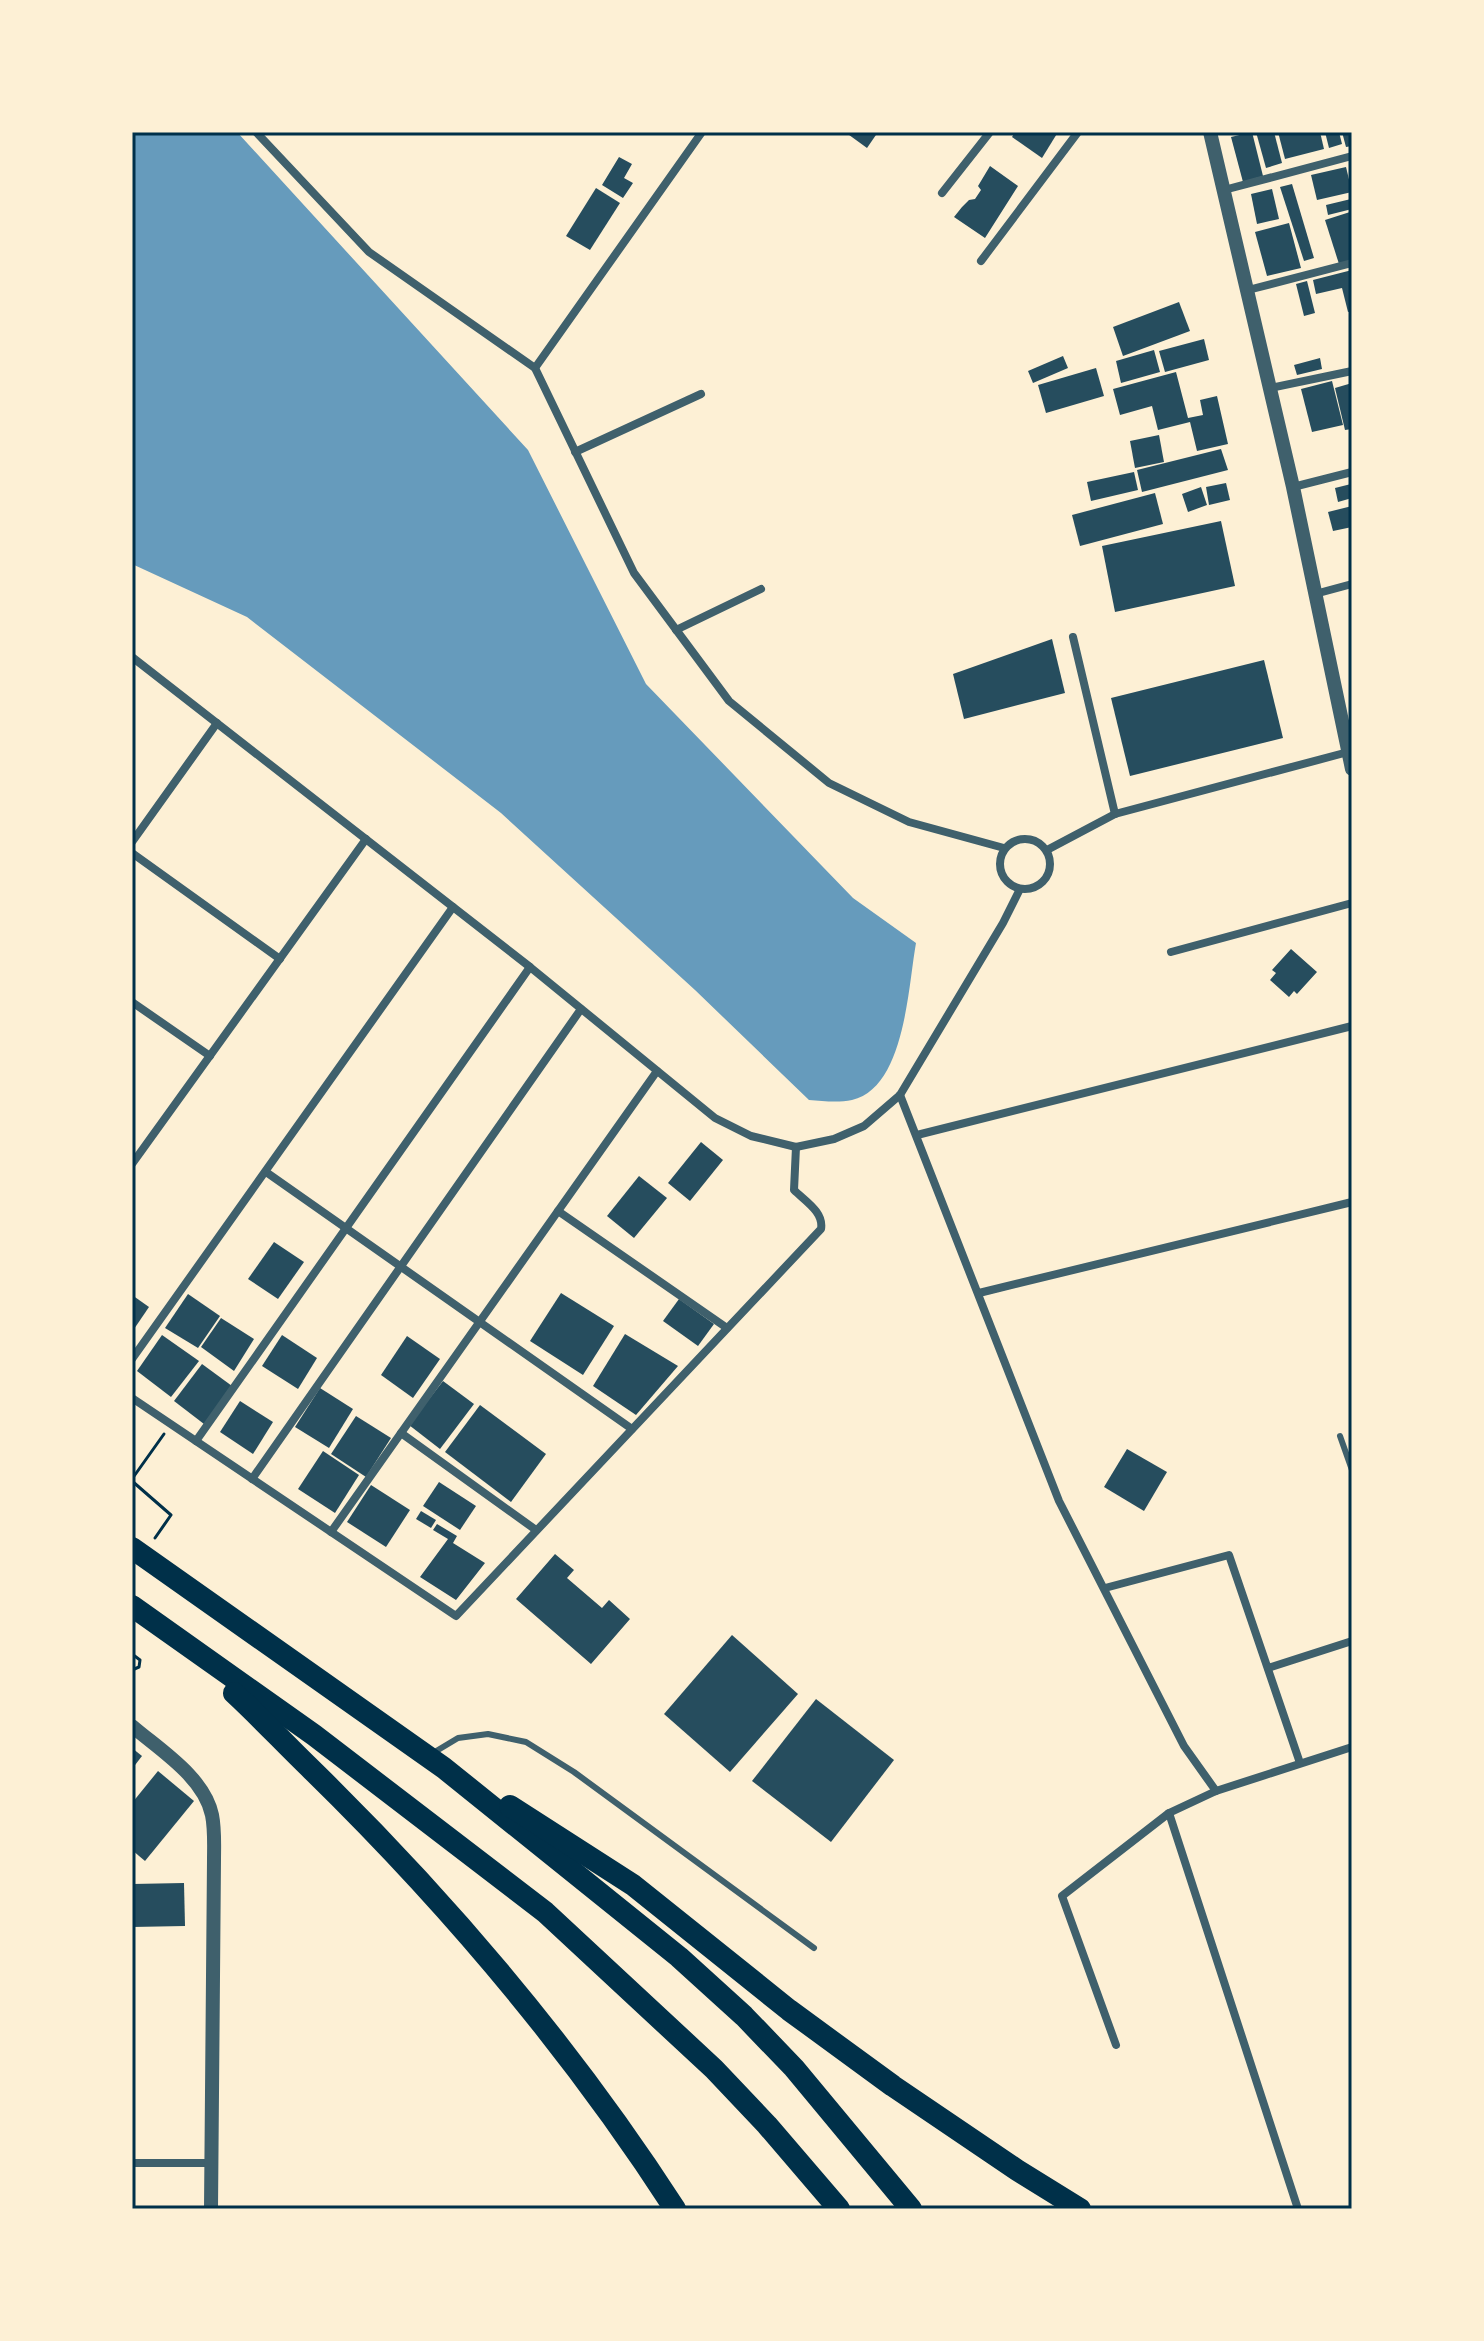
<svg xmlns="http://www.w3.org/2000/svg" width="1484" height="2341" viewBox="0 0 1484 2341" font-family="'Fira Sans Condensed',sans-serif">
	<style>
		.water { fill: #669bbc }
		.building { fill: #264d5e }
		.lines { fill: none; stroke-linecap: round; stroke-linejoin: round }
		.path { stroke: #003049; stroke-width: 3 }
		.service { stroke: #3f606c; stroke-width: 6 }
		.minor { stroke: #3f606c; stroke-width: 8 }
		.tertiary { stroke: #3f606c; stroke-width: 14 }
		.motorway { stroke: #003049; stroke-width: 22 }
		.neatline { fill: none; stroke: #003049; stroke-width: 3 }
	</style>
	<rect width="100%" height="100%" fill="#fdf0d5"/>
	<!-- water -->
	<path class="water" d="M132,132H237L528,450L646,684L853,898L916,943C908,987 905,1088 852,1100C838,1103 823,1101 809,1100L695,990L501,813L247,617L132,564Z"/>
	<!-- building -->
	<g class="building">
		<polygon points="845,132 878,132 867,148"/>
		<polygon points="1015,132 1058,132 1042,158 1012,137"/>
		<polygon points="1252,132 1263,176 1243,182 1231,137"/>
		<polygon points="1256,132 1274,132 1282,163 1266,168"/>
		<polygon points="1278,132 1320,132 1324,149 1285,159"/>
		<polygon points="1325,132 1339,132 1342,144 1329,148"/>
		<polygon points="1342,132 1352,132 1352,146 1346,147"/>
		<polygon points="619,157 632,164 624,178 633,183 623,198 602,185"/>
		<polygon points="990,166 1018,186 985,238 954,217 962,207 969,200 975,199 981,190 978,186"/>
		<polygon points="1346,167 1352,192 1317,200 1311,175"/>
		<polygon points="1292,184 1314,258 1304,261 1280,187"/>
		<polygon points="596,188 620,203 590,250 566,236"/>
		<polygon points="1272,189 1279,219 1257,224 1251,194"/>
		<polygon points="1351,199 1352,209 1328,215 1326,205"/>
		<polygon points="1350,212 1352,260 1339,264 1325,220"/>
		<polygon points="1289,223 1301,268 1267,276 1255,232"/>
		<polygon points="1352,270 1352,311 1348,312 1342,288 1316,294 1313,280"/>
		<polygon points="1307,281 1315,313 1304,316 1296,284"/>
		<polygon points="1179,302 1190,331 1123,356 1113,327"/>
		<polygon points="1204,339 1209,360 1165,372 1159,351"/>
		<polygon points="1154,350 1160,372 1121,383 1116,361"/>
		<polygon points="1063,356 1068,368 1033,383 1028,371"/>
		<polygon points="1320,358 1322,369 1297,375 1294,365"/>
		<polygon points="1096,368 1104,396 1046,413 1038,385"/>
		<polygon points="1176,372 1188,418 1203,415 1200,400 1217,396 1228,444 1197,451 1190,422 1158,430 1152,406 1120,415 1113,389"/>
		<polygon points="1332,381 1343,425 1312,432 1301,389"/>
		<polygon points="1352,383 1352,429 1345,430 1335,388"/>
		<polygon points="1159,435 1164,462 1135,468 1130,441"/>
		<polygon points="1221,449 1228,470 1142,492 1137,470"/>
		<polygon points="1134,472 1138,490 1091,501 1087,482"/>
		<polygon points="1226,483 1230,500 1209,505 1206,487"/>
		<polygon points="1351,484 1352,498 1338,502 1335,488"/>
		<polygon points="1201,487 1207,505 1188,512 1182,494"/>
		<polygon points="1155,493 1163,524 1080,546 1072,515"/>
		<polygon points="1352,506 1352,527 1333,531 1328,512"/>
		<polygon points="1221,521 1235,586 1115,612 1102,546"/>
		<polygon points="1052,639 1065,693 964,719 953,674"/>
		<polygon points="1264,660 1283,738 1130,776 1111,698"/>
		<polygon points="1291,949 1317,972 1297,994 1294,991 1289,997 1270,980 1276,973 1272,970"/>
		<polygon points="701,1142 723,1160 690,1201 668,1183"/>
		<polygon points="639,1176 667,1198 634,1238 607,1216"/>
		<polygon points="274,1242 304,1262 278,1299 248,1279"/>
		<polygon points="561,1293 614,1326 583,1375 530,1341"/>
		<polygon points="188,1294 220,1316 198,1348 165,1328"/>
		<polygon points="132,1295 149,1307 132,1332"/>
		<polygon points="679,1299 714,1324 698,1346 663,1321"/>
		<polygon points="221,1318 254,1339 234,1371 201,1347"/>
		<polygon points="625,1334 678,1366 636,1415 593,1386"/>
		<polygon points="162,1335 199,1361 171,1397 137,1371"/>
		<polygon points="282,1335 317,1358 298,1389 262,1366"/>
		<polygon points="407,1336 440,1359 413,1398 381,1375"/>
		<polygon points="202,1364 232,1386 204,1424 174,1401"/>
		<polygon points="443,1381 474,1404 440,1449 409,1425"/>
		<polygon points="320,1388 353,1409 329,1448 295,1427"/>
		<polygon points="240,1401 273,1422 253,1454 220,1432"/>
		<polygon points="480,1405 546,1454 511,1502 445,1452"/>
		<polygon points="356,1416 391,1438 366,1477 331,1454"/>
		<polygon points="1127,1449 1167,1472 1144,1511 1104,1487"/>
		<polygon points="323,1451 359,1475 335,1513 298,1489"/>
		<polygon points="439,1482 476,1506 460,1530 423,1506"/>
		<polygon points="371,1485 410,1510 386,1547 347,1522"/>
		<polygon points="421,1511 436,1520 431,1528 416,1519"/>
		<polygon points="437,1524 457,1536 453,1543 485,1563 456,1600 420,1577 448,1539 433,1530"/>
		<polygon points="555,1554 574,1570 567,1578 602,1608 609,1600 630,1619 591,1664 516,1599"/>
		<polygon points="732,1635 798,1694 730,1772 664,1714"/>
		<polygon points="816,1699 894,1760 831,1842 752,1781"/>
		<polygon points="132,1748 142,1756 132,1769"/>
		<polygon points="158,1771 194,1801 145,1861 132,1850 132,1803"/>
		<polygon points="184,1883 185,1926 132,1927 132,1884"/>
	</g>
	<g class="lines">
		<!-- path -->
		<g class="path">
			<polyline points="132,1479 164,1434"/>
			<polyline points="132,1481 171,1515 155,1538"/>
			<polyline points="132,1654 140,1660 139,1667 132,1670"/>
		</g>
		<!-- service -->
		<g class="service">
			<polyline points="1340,1436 1352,1470"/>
			<polyline points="433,1753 458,1738 488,1734 526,1742 574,1772 814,1948"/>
		</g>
		<!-- minor -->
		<g class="minor">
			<polyline points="256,132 369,252 535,368 634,573 729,701 829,783 909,822 1004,848"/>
			<polyline points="1224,190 1352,156"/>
			<polyline points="942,193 990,132"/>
			<polyline points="981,261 1078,132"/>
			<polyline points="1248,290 1352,263"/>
			<polyline points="535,368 702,132"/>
			<polyline points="1270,388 1352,371"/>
			<polyline points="575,452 701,394"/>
			<polyline points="1293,487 1352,472"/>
			<polyline points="1315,594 1352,584"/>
			<polyline points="676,630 761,589"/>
			<polyline points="1073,637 1115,814"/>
			<polyline points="132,657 530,967 715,1118 751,1136 796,1147 834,1139 864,1126 900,1095 1003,923 1020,889"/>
			<circle cx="1025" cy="864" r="25"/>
			<polyline points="132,842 217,723"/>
			<polyline points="1047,850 1115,814 1348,752"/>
			<polyline points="132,853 280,959"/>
			<polyline points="1171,952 1352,903"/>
			<polyline points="132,1002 210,1056"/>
			<polyline points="900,1095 1059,1501 1184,1746 1216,1791"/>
			<polyline points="917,1135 1352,1026"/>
			<polyline points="132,1164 366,839"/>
			<polyline points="266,1172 632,1429"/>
			<polyline points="558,1211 727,1328"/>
			<polyline points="979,1293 1352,1202"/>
			<polyline points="132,1359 453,907"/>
			<path d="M132,1398L456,1616L821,1229C824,1212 805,1201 794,1190L796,1147"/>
			<polyline points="401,1433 536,1530"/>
			<polyline points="196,1441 530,967"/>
			<polyline points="252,1479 581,1009"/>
			<polyline points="331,1532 657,1071"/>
			<polyline points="1105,1588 1229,1555 1300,1763"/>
			<polyline points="1268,1668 1352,1641"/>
			<polyline points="1169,1813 1298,2209"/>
			<polyline points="1116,2045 1062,1896 1169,1813 1216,1791 1352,1747"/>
			<polyline points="132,2163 212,2163"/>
		</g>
		<!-- tertiary -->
		<g class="tertiary">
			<polyline points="1210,132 1293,487 1352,769"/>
			<path d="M132,1726C160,1750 204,1777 212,1815C215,1830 214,1846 214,1860L211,2209"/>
		</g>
		<!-- motorway -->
		<g class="motorway">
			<polyline points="132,1548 444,1768 679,1957 744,2016 794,2068 911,2209"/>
			<polyline points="132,1606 314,1735 545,1912 714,2069 767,2125 839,2209"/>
			<path d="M234,1693C261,1718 286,1745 312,1770C449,1904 571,2048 675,2209"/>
			<polyline points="510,1806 633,1885 789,2010 893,2086 1017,2170 1080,2209"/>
		</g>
	</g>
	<!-- border -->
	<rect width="1484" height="2341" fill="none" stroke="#fdf0d5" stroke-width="268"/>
	<rect x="134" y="134" width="1216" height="2073" class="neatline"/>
</svg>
